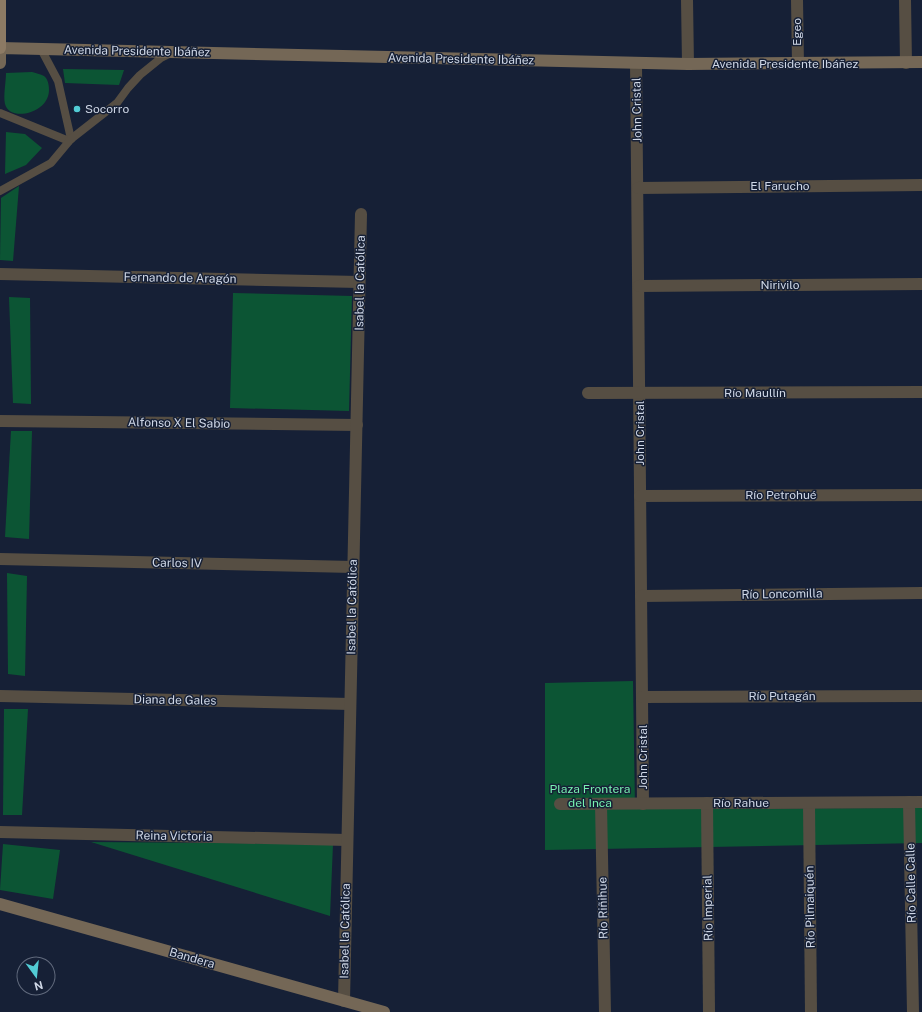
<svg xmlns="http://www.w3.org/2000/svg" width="922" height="1012" viewBox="0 0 922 1012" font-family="'Public Sans',sans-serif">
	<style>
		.green { fill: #0c5534 }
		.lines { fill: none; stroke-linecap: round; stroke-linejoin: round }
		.lane { stroke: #564e43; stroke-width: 8 }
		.street { stroke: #564e43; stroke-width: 12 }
		.secondary { stroke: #746756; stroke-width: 12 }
		.primary { stroke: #8c7a64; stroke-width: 12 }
		.poi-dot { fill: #52ccd5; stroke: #162036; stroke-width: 1.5 }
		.labels { text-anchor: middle; stroke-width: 3; stroke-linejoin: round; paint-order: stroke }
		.street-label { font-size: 12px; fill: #cfd7e6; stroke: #162036 }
		.poi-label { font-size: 12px; fill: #cfd7e6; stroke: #162036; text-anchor: start }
		.park-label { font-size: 12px; fill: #77f1b0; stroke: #162036 }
	</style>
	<rect width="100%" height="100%" fill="#162036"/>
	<!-- green -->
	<g class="green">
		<polygon points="63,69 124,70 119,85 65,83"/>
		<path d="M32,72C35,73 41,74 44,76C48,79 49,85 49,90C49,114 9,122 5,104C3,96 6,82 6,73Z"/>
		<polygon points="6,132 25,134 42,148 26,165 5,174"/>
		<polygon points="19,186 13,261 0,260 1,198"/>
		<polygon points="233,293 352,296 349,411 230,408"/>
		<polygon points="9,297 30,298 31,404 13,403"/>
		<polygon points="11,431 32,431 29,539 5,537"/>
		<polygon points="7,573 27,576 25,676 8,674"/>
		<polygon points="633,681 635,809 922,808 922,843 545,850 545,683"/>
		<polygon points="4,709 28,709 22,815 3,815"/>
		<polygon points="91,842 333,844 330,916"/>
		<polygon points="3,844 60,850 53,899 0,890"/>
	</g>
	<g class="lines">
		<!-- lane -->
		<g class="lane">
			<polyline points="41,49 58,81 71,139"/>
			<polyline points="0,113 69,141"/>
			<polyline points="0,191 51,163 71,139 117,103 128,88 140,75 161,58 171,53"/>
		</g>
		<!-- street -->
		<g class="street">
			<polyline points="687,0 688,64"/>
			<polyline points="797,0 798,64"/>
			<polyline points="905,0 906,63"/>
			<polyline points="636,63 643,804"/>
			<polyline points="638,188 922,185"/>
			<polyline points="0,274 359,282"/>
			<polyline points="639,286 922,284"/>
			<polyline points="588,393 922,392"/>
			<polyline points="0,421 357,425"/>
			<polyline points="640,496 922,495"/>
			<polyline points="0,559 353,567"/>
			<polyline points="641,596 922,593"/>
			<polyline points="0,696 350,704"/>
			<polyline points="642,697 922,696"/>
			<polyline points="909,802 913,1012"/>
			<polyline points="707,803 709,1012"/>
			<polyline points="809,803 811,1012"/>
			<polyline points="560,804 922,802"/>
			<polyline points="601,804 605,1012"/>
			<polyline points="0,832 347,840"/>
			<polyline points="344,1001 361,214"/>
		</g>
		<!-- secondary -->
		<g class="secondary">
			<polyline points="0,63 0,48 688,64 922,62"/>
			<polyline points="0,904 384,1012"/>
		</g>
		<!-- primary -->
		<polyline class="primary" points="0,48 0,0"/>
	</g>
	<!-- markers -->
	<circle class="poi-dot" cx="77" cy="109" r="4"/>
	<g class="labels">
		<!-- street labels -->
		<g class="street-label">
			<text transform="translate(797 32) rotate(-90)" y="4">Egeo</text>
			<text transform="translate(137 51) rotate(1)" y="4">Avenida Presidente Ibáñez</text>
			<text transform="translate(461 59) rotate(1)" y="4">Avenida Presidente Ibáñez</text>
			<text x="785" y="68">Avenida Presidente Ibáñez</text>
			<text transform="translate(637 110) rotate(-91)" y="4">John Cristal</text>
			<text x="780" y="190">El Farucho</text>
			<text transform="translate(180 278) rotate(1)" y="4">Fernando de Aragón</text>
			<text transform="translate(360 283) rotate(-89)" y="4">Isabel la Católica</text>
			<text x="780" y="289">Nirivilo</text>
			<text x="755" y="397">Río Maullín</text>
			<text transform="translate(179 423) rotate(1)" y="4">Alfonso X El Sabio</text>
			<text transform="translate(640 433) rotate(-90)" y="4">John Cristal</text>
			<text x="781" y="499">Río Petrohué</text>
			<text transform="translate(177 563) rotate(1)" y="4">Carlos IV</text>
			<text transform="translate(782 594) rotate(-1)" y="4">Río Loncomilla</text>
			<text transform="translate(352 607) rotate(-89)" y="4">Isabel la Católica</text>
			<text x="782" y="700">Río Putagán</text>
			<text transform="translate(175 700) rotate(1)" y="4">Diana de Gales</text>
			<text transform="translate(643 757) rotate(-90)" y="4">John Cristal</text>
			<text x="741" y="807">Río Rahue</text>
			<text transform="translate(174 836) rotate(1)" y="4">Reina Victoria</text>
			<text transform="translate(911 883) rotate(-91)" y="4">Río Calle Calle</text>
			<text transform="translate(810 907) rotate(-91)" y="4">Río Pilmaiquén</text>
			<text transform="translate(603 908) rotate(-91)" y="4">Río Riñihue</text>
			<text transform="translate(708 908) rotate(-91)" y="4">Río Imperial</text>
			<text transform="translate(345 931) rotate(-89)" y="4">Isabel la Católica</text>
			<text transform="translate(192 958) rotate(16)" y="4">Bandera</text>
		</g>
		<!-- poi labels -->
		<g class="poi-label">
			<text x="85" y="113">Socorro</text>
		</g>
		<!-- park labels -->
		<g class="park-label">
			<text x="590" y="793">Plaza Frontera<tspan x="590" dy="14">del Inca</tspan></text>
		</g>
	</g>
	<!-- north arrow -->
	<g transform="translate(36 976) rotate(165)"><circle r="19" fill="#162036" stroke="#60697c"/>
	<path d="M0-3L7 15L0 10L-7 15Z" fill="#52ccd5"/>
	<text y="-6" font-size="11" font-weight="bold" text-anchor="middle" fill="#cfd7e6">N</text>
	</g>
</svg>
